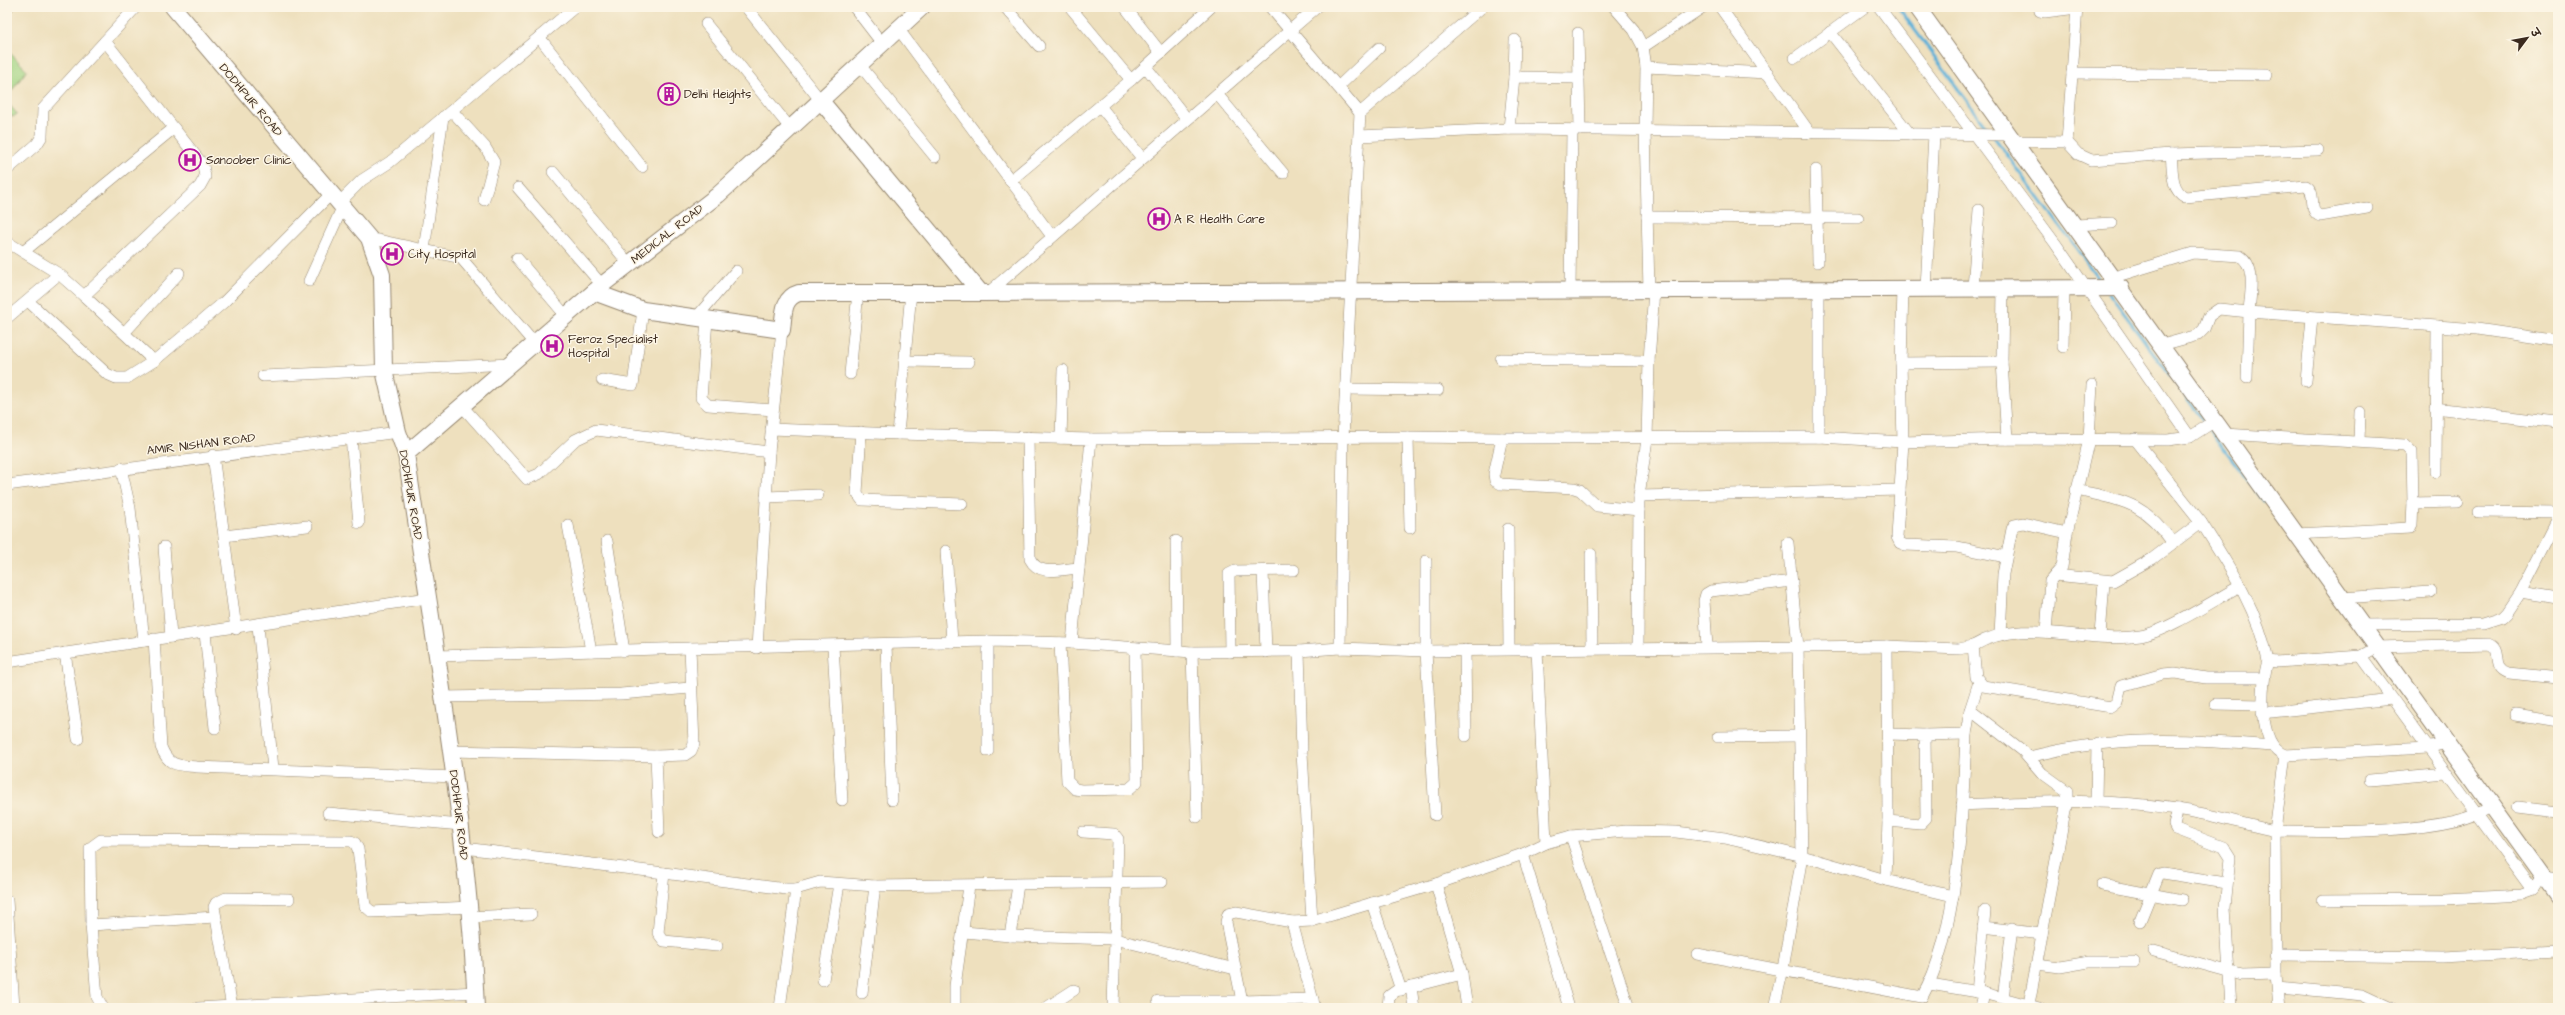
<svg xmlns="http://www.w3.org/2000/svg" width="2565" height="1015" viewBox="0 0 2565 1015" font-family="'Architects Daughter','Playpen Sans Deva',sans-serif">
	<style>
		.green { fill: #a3d483; stroke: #6f7f50 }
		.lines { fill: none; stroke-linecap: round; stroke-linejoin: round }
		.stream { stroke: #5cb0d8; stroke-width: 3 }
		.street-casing { stroke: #94856e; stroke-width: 12 }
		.secondary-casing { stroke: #94856e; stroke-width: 18 }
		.street { stroke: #fff; stroke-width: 11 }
		.secondary { stroke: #fff; stroke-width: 16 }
		.labels { text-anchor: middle; stroke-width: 3; stroke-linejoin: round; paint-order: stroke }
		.poi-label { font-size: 12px; fill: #3b2a1e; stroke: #fcf5e5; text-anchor: start }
		.street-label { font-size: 12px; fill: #3b2a1e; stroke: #fcf5e5 }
	</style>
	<rect width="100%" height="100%" fill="#fcf5e5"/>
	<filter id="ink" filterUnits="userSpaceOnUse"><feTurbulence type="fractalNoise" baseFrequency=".025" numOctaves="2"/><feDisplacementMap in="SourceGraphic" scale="8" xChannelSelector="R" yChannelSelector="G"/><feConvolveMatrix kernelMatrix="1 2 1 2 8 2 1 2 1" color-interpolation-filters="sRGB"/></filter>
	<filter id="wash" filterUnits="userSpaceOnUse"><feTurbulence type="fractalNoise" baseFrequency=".012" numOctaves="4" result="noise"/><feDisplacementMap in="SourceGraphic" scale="16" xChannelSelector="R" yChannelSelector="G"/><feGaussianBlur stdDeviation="0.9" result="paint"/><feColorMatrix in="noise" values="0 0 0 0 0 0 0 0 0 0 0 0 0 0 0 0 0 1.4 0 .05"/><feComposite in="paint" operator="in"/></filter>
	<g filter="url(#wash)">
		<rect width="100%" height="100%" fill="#eee0be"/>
		<!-- green -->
		<g class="green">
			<polygon points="7,50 27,70 7,97"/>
			<polygon points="7,102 17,114 13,117 7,113"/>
		</g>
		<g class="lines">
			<!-- stream -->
			<g class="stream">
				<polyline points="1898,7 1989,131"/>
				<polyline points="1994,137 2101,282"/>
				<polyline points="2109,293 2206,424"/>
				<polyline points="2209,428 2263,501"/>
			</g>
		</g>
	</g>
	<g filter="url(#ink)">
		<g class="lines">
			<!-- street casing -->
			<g class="street-casing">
				<g id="street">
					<polyline points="746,7 821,101"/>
					<polyline points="854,7 881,42"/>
					<polyline points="1005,7 1039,46"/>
					<polyline points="1070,7 1131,80"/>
					<polyline points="1125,7 1161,53"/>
					<polyline points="1270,7 1360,113"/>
					<polyline points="1614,7 1634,30 1643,47 1646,67 1645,130 1649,290"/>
					<polyline points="1720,7 1810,133"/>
					<polyline points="1879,7 2055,243 2190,437"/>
					<polyline points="2039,7 2040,11 2045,12 2077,8"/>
					<polyline points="7,8 8,7"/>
					<polyline points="706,24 791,129"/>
					<polyline points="897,27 1051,235"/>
					<polyline points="1830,32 1910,134"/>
					<polyline points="1578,33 1580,130"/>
					<polyline points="539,37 642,167"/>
					<polyline points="1643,47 1703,7"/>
					<polyline points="1795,58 1865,7"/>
					<polyline points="859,64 935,157"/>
					<polyline points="1146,67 1187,119"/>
					<polyline points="1646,67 1768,73"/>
					<polyline points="2072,73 2267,75"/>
					<polyline points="1514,77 1515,40"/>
					<polyline points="1338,87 1379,48"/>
					<polyline points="1217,94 1283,173"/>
					<polyline points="1100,106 1142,158"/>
					<polyline points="452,111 485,147 494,162 484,200"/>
					<polyline points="1509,129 1514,77 1579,78"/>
					<polyline points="1359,136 1509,129 2011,135"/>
					<polyline points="2015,141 2067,142 2077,7"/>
					<polyline points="2067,142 2078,154 2091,160 2171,154 2318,150"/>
					<path d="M2171,154C2173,169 2170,189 2185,197L2306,186C2318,193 2307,211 2320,216L2367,208"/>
					<polyline points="7,170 37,144 42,136 43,109 136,7"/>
					<polyline points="1816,170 1818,262"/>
					<polyline points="553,172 629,264"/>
					<polyline points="1010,181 1131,80 1211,7"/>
					<polyline points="518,188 602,285"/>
					<polyline points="338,204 362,180 390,162 575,7"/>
					<polyline points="1647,217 1858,218"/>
					<polyline points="2076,225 2112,223"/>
					<polyline points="369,238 461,258 534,343"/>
					<polyline points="7,242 59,274 84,296 200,186 205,177 203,165 105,41"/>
					<polyline points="424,250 443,117"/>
					<polyline points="23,252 174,128"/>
					<polyline points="517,258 566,316"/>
					<path d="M2114,277L2193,253L2240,256C2257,266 2250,296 2249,312L2477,329L2558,341"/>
					<polyline points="309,281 342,208"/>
					<polyline points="1973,288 1979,210"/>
					<polyline points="2003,288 2002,362 2007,439"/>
					<polyline points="1819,289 1819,437"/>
					<polyline points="1903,289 1901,363 1903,442 1897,537 1900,543 1905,545 1957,547 2006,557"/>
					<polyline points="1926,289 1934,134"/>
					<polyline points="1570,290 1572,130"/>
					<polyline points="911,292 898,434 1091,439 1072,643"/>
					<polyline points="988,293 1317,7"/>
					<polyline points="84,296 154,361"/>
					<polyline points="28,301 107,374 116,378 127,378 154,361 224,302 332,193"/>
					<polyline points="7,318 59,274"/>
					<polyline points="695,319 736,271"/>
					<polyline points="707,320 701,398 708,405 773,410"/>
					<polyline points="124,333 179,273"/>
					<polyline points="2162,345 2198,335 2204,329 2209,316 2219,309 2249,312 2247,378"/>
					<polyline points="2063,347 2064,288"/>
					<polyline points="1501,359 1649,361"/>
					<polyline points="905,361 969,362"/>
					<polyline points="1901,363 2002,362"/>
					<polyline points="850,374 858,292"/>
					<polyline points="263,376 510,364"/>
					<polyline points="602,380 633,385 643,310"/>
					<polyline points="2306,381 2312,318"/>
					<polyline points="1346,389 1438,390"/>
					<polyline points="462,406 527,479 539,474 575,440 596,430 769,452"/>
					<polyline points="2435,408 2558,423"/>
					<polyline points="771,429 898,434"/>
					<polyline points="861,432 857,493 862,500 962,504"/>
					<polyline points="2225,434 2405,445 2412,452 2413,503 2457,502"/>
					<path d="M1028,437L1030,559C1039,577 1061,569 1079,568"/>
					<polyline points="1408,437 1502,438 1494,474 1495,481 1501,484 1574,488 1580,490 1597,506 1639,510"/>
					<polyline points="351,438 359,523"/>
					<polyline points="1061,438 1063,370"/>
					<polyline points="1502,438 1819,437 1903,442 2007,439 2168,440 2190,437 2215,421"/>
					<polyline points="1091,439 1408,437 1410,528"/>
					<polyline points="2135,439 2201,522"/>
					<polyline points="2359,441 2360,412"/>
					<polyline points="213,455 224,536 307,526"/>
					<polyline points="121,468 130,508 144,641"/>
					<polyline points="2436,472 2437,326"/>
					<polyline points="7,485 398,432"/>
					<path d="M2076,490C2124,501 2143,501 2173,543"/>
					<polyline points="1639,496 1900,490"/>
					<polyline points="766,497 818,495"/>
					<polyline points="2479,512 2558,513"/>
					<polyline points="568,525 591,651"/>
					<polyline points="1508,529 1509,649"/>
					<polyline points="2296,534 2410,528 2412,524 2413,503"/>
					<polyline points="224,536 236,629"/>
					<polyline points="607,541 624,651"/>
					<polyline points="1176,541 1177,651"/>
					<polyline points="164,547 171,637"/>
					<polyline points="946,551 952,642"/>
					<polyline points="1591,554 1592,648"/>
					<polyline points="1426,561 1426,651 1435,815"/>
					<polyline points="1263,571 1266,652"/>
					<path d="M2055,575L2113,581L2152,559L2201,522C2229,566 2258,609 2268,661L2277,662L2361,656L2377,647L2489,644C2505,650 2490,666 2509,673L2558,678"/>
					<polyline points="2521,592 2558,598"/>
					<polyline points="2342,598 2431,592"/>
					<polyline points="2361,625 2483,624 2502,618 2507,613 2521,592 2558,519"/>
					<polyline points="258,626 273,768"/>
					<polyline points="2046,632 2050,581 2062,567 2067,533 2089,439 2092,385"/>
					<polyline points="205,633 215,728"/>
					<polyline points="2000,635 2003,574 2012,529 2014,525 2023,523 2067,533"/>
					<polyline points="2100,636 2104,582"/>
					<path d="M154,639L161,747C169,767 178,765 197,767L455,777"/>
					<polyline points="1060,643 1067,781 1075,789 1081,790 1129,789 1137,782 1135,648"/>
					<polyline points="886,645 892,800"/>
					<polyline points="833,646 842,800"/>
					<polyline points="1887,646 1959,649 1973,646 1976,677 1983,686 2111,707 2117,702 2121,686 2163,674 2175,673 2206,678 2263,678"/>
					<path d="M1973,646C2024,615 2086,645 2140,636C2166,632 2216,599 2240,586"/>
					<polyline points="1707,647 1704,601 1706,594 1711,591 1792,581"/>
					<polyline points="690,648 988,641 1072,643 1192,652 1299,651 1340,648 1426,651 1798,647 1788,543"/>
					<polyline points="757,648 769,452 782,330"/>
					<polyline points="1340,648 1343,438 1360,113 1482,7"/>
					<polyline points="1638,648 1639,496 1647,439 1649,361 1654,290"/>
					<polyline points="1537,649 1546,843"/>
					<polyline points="1465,650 1466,736"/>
					<polyline points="1299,651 1302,753 1312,921"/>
					<polyline points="1192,652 1197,817"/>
					<polyline points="1230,652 1229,574 1235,571 1294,570"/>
					<polyline points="65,653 78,739"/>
					<polyline points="438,656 690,648 694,744 691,751 685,755 656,756 659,832"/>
					<polyline points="2361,656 2533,891"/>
					<path d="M2268,661C2261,683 2257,745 2285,755L2428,748L2445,743"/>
					<polyline points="7,662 427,598"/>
					<polyline points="444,697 621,694 690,688"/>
					<polyline points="2215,704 2262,705"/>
					<polyline points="1970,710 2023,751 2042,773 2067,791 2067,801 2029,1004 2031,1008"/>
					<polyline points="2262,713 2392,699"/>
					<polyline points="2515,715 2558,722"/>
					<polyline points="1888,734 1925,735 1926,818 1920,824 1888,821"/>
					<polyline points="1925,735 1966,734"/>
					<polyline points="1718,737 1799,736"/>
					<polyline points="450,751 656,756"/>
					<polyline points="988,751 988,641"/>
					<path d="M2029,757C2114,735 2186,739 2273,746"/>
					<polyline points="2370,780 2446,773"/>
					<polyline points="2096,802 2097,743"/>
					<path d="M1962,805C2033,802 2106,797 2177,809C2210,814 2243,824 2275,831L2285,755"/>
					<polyline points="2518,807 2558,812"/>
					<polyline points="2178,809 2174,825 2176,829 2223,847 2230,858 2225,907 2231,1008"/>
					<polyline points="328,813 461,825"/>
					<polyline points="1083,832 1114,834 1118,839 1115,939 1235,969"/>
					<polyline points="1571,836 1629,1008"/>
					<polyline points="464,848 664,873"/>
					<polyline points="1523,854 1569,1008"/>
					<polyline points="1436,884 1462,974 1467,1008"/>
					<polyline points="2102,885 2182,900"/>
					<polyline points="7,900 14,1008"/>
					<polyline points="2323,900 2446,899 2522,895 2533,891 2542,877 2558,879"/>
					<polyline points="1372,903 1401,990"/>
					<polyline points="215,917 91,925 90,848 101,840 351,841 355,843 358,849 365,906 372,912 469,907"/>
					<polyline points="469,917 531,914"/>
					<polyline points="2140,921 2159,874 2163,873 2226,883"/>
					<polyline points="1292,922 1236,912 1228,914 1226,922 1242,1001 1313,999"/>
					<polyline points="91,925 97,997 103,1008"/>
					<polyline points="1983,927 2042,934"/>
					<polyline points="964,932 1010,936 1115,939 1113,1008"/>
					<polyline points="1010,936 1018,885"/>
					<polyline points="717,946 664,941 658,933 664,873 786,889 796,889"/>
					<polyline points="2154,951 2242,975 2276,974 2279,1008"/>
					<path d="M1697,954L1922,997C1959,932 1963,809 1966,734L1970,710L1979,682"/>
					<polyline points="2275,955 2443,957 2558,951"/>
					<polyline points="2037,964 2060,967 2089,962 2134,962"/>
					<path d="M2276,974L2275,831C2324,832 2455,835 2491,806"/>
					<polyline points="823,980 839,884"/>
					<polyline points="1930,984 1984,993 2039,1008"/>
					<polyline points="1411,987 1414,1008"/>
					<polyline points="2278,987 2362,995 2390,1008"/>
					<polyline points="1977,992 1985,911"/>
					<polyline points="862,993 875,886 1162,882"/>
					<polyline points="2003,998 2012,929"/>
					<polyline points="1158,1001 1242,1001"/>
					<polyline points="232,1007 214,907 216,903 226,898 289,899"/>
					<polyline points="198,1008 475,992"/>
					<polyline points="780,1008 796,889 820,882 875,886"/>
					<polyline points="955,1008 955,986 969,886"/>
					<polyline points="1046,1008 1074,990"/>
					<polyline points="1315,1008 1292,922 1312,921 1436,884 1523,854 1546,843 1571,836 1626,831 1676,832 1725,838 1802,856 1886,880"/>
					<polyline points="1388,1008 1389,996 1396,991 1462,974"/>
					<polyline points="1774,1008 1783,969 1802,856 1798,647 1887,646 1888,821 1886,880 1953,896"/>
					<polyline points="1981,1008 1984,993"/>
				</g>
			</g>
			<!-- secondary casing -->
			<g class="secondary-casing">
				<g id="secondary">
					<path d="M173,7L369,238L382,275L384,370L398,432L406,454C433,638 468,822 476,1008"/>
					<polyline points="1917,7 2558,898"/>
					<polyline points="821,101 981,293 2121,288"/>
					<path d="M594,292L643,310L782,330C784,315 782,298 799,293H981"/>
					<polyline points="406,454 602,285 718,195 922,7"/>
				</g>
			</g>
			<!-- street -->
			<use href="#street" class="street"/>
			<!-- secondary -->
			<use href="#secondary" class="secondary"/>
		</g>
	</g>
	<!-- icons -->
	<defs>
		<g id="building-ring" transform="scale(1.15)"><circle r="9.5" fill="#fcf5e5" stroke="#b5179e" stroke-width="1.5"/><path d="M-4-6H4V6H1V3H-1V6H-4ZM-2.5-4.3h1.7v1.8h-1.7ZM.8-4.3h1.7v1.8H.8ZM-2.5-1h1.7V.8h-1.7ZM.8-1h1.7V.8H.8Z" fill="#b5179e"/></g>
		<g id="hospital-ring" transform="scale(1.15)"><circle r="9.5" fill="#fcf5e5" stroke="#b5179e" stroke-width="1.5"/><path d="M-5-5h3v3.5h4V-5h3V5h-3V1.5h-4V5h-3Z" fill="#b5179e"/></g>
	</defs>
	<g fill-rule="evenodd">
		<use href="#building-ring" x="669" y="94"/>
		<use href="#hospital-ring" x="190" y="160"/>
		<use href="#hospital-ring" x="1159" y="219"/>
		<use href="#hospital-ring" x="392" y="254"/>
		<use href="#hospital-ring" x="552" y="346"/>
	</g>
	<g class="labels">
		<!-- poi labels -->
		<g class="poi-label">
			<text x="684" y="98">Delhi Heights</text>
			<text x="206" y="164">Sanoober Clinic</text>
			<text x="1174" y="223">A R Health Care</text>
			<text x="408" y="258">City Hospital</text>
			<text x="568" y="343">Feroz Specialist<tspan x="568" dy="14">Hospital</tspan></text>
		</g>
		<!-- street labels -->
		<g class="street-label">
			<text transform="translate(251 100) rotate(50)" y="4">DODHPUR ROAD</text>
			<text transform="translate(667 234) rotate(-38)" y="4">MEDICAL ROAD</text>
			<text transform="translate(201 444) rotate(-7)" y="4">AMIR NISHAN ROAD</text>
			<text transform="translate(411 495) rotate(80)" y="4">DODHPUR ROAD</text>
			<text transform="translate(459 815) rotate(83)" y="4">DODHPUR ROAD</text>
		</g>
	</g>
	<!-- margin -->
	<rect width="2565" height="1015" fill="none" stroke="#fcf5e5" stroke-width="24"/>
	<!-- north arrow -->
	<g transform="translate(2527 38) rotate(58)" stroke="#fcf5e5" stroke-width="3" paint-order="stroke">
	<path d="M0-3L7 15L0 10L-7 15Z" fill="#3b2a1e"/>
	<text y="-6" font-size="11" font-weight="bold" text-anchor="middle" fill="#3b2a1e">उ</text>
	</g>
</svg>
